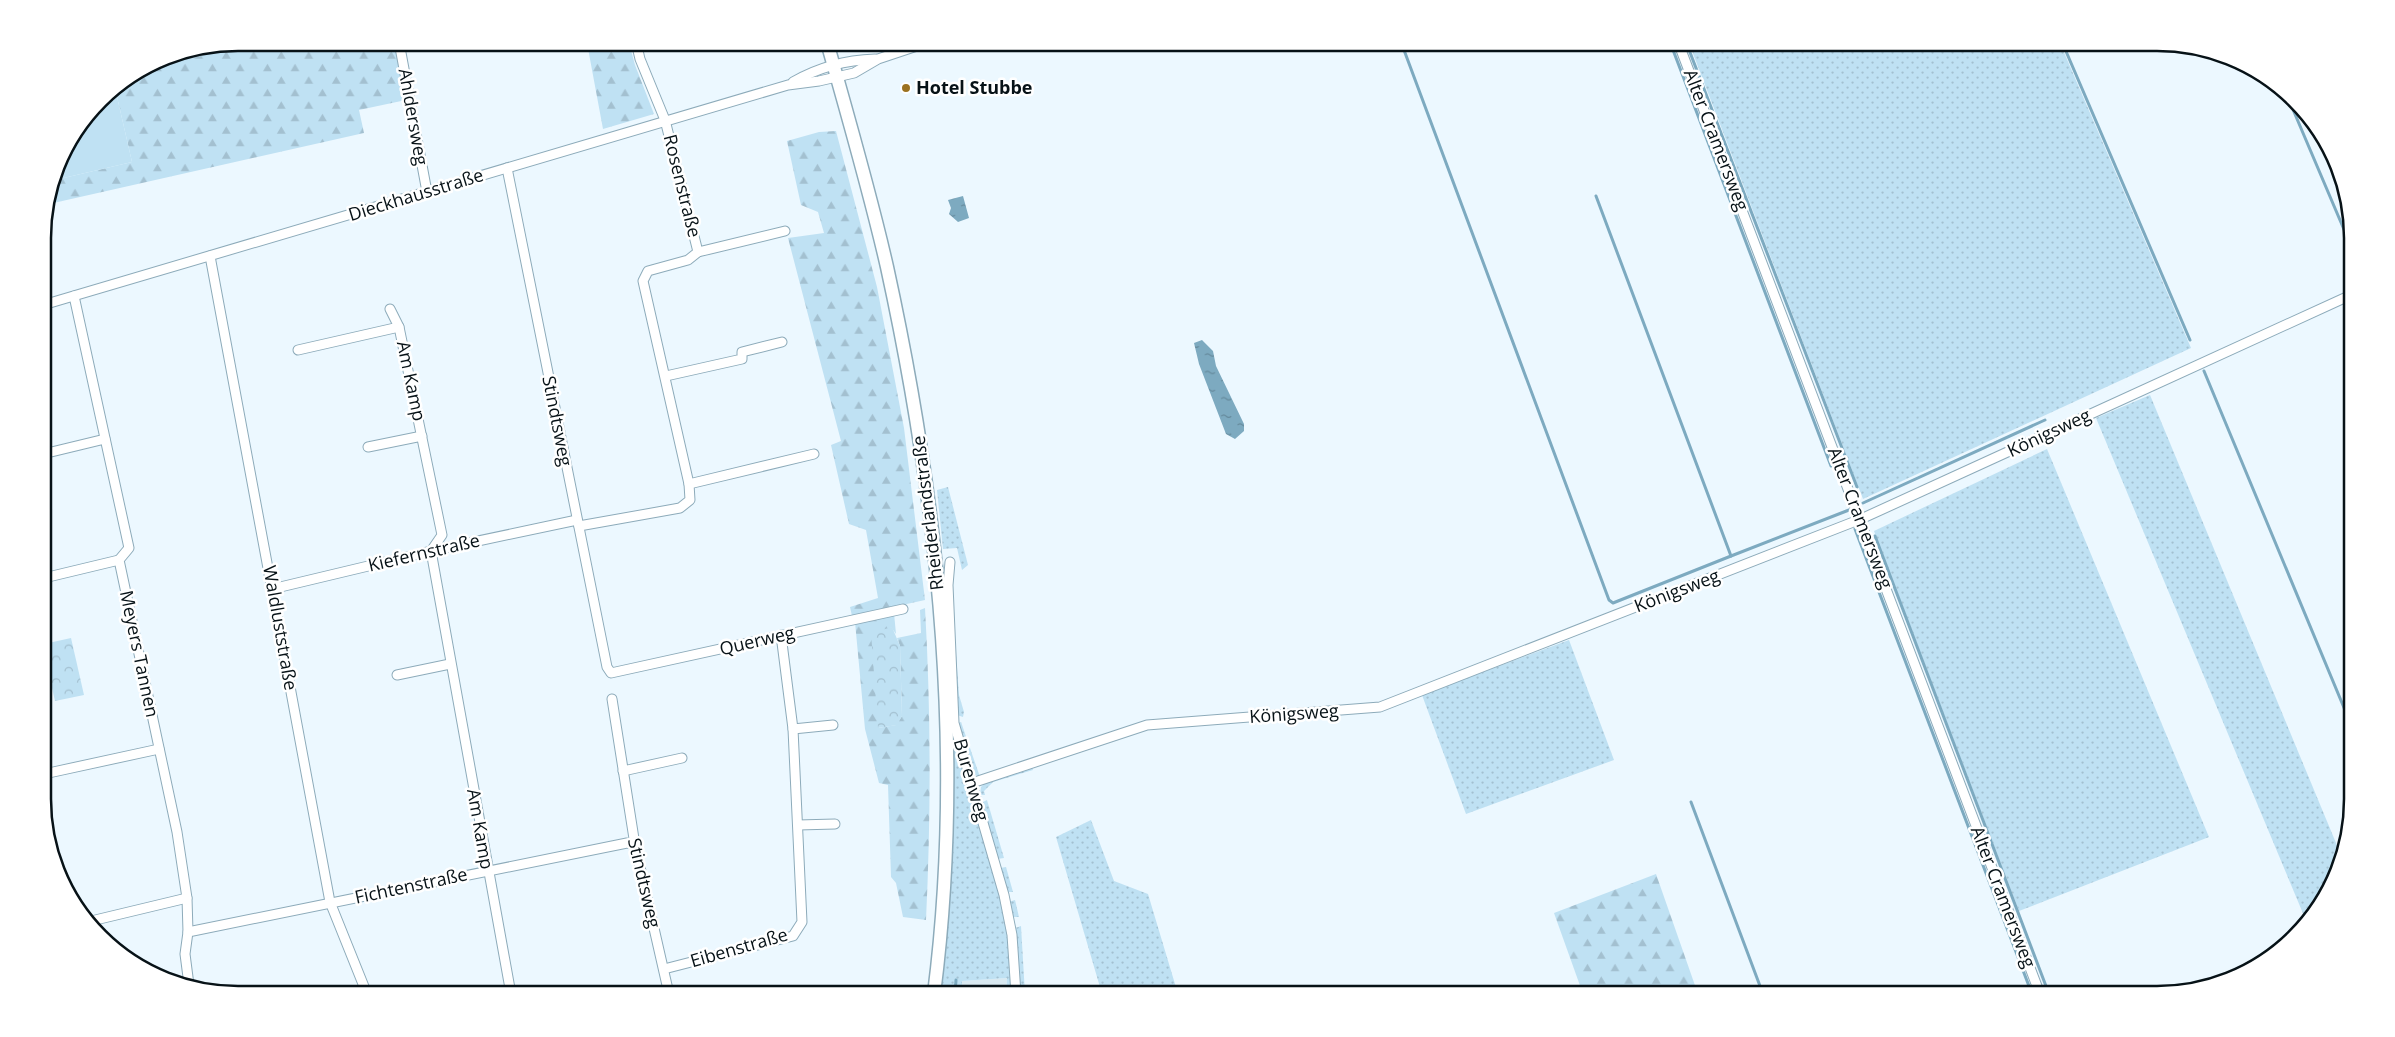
<svg xmlns="http://www.w3.org/2000/svg" width="2395" height="1037" viewBox="0 0 2395 1037" font-family="'Open Sans',sans-serif">
	<style>
		.built { fill: #d9e9f1 }
		.grass { fill: url(#grass-dots) }
		.forest { fill: url(#forest-firs) }
		.park { fill: url(#park-crowns) }
		.pitch { fill: #bfe1f3 }
		.water { fill: url(#water-ripples) }
		.lines { fill: none; stroke-linecap: round; stroke-linejoin: round }
		.stream { stroke: #7daac0; stroke-width: 3 }
		.street-casing { stroke: #8dabba; stroke-width: 11 }
		.secondary-casing { stroke: #8dabba; stroke-width: 15 }
		.street { stroke: #fff; stroke-width: 9 }
		.secondary { stroke: #fff; stroke-width: 12 }
		.poi-dot { fill: #9b7220; stroke: #fff; stroke-width: 2 }
		.labels { text-anchor: middle; stroke-width: 5; stroke-linejoin: round; paint-order: stroke }
		.poi-label { font-size: 18px; font-weight: bold; fill: #071217; stroke: #fff; text-anchor: start }
		.street-label { font-size: 18px; fill: #071217; stroke: #fff }
		.rim { fill: none; stroke: #071217; stroke-width: 2.5 }
	</style>
	<defs>
		<pattern id="grass-dots" width="8" height="8" patternUnits="userSpaceOnUse" patternTransform="scale(1.25)"><rect width="8" height="8" fill="#bfe1f3"/><path d="M2 2h.1M6 6h.1" fill="none" stroke="#a3c0d0" stroke-width="1.8" stroke-linecap="round"/></pattern>
		<pattern id="forest-firs" width="22" height="20" patternUnits="userSpaceOnUse" patternTransform="scale(1.25)"><rect width="22" height="20" fill="#bfe1f3"/><path d="M5 1l3.5 6h-7zM16 11l3.5 6h-7z" fill="#a3c0d0"/></pattern>
		<pattern id="park-crowns" width="20" height="18" patternUnits="userSpaceOnUse" patternTransform="scale(1.25)"><rect width="20" height="18" fill="#bfe1f3"/><path d="M2 6a3 3 0 1 1 6 0M12 15a3 3 0 1 1 6 0" fill="none" stroke="#a3c0d0"/></pattern>
		<pattern id="water-ripples" width="26" height="14" patternUnits="userSpaceOnUse" patternTransform="scale(1.25)"><rect width="26" height="14" fill="#7daac0"/><path d="M2 4q2-2 4 0t4 0M15 11q2-2 4 0t4 0" fill="none" stroke="#64899b"/></pattern>
	</defs>
	<rect width="100%" height="100%" fill="#ecf8ff"/>
	<!-- built -->
	<polygon class="built" points="1007,978 1006,994 962,994 962,981"/>
	<!-- grass -->
	<g class="grass">
		<polygon points="1689,43 2060,43 2191,348 1863,499"/>
		<polygon points="2150,395 2341,855 2338,873 2307,923 2096,418"/>
		<polygon points="2047,449 2209,837 2019,911 1874,531"/>
		<polygon points="948,487 968,565 962,570 957,548 943,549 937,490"/>
		<polygon points="938,534 943,577 952,728 1002,901 1009,934 1013,994 1006,994 1007,978 962,981 962,994 939,994 944,948"/>
		<polygon points="1569,640 1614,760 1466,814 1422,695"/>
		<polygon points="956,654 959,695 964,712 963,717 957,715 954,655"/>
		<polygon points="961,722 980,777 972,773 958,723"/>
		<polygon points="1032,767 1033,770 993,782 984,791 985,795 980,795 981,787 985,783"/>
		<polygon points="987,800 1004,858 997,859 981,803"/>
		<polygon points="1091,820 1114,881 1148,894 1178,994 1102,994 1056,837"/>
		<polygon points="1006,867 1013,892 1006,892 1000,868"/>
		<polygon points="1015,900 1019,917 1012,917 1008,902"/>
		<polygon points="1021,926 1025,994 1018,994 1018,956 1015,928"/>
	</g>
	<!-- forest -->
	<g class="forest">
		<polygon points="238,43 394,43 406,100 359,110 364,133 49,204 55,180 132,162 115,88 164,57"/>
		<polygon points="587,43 629,43 635,65 654,114 603,129"/>
		<polygon points="836,131 877,287 904,428 925,600 852,616 850,607 878,598 866,530 849,524 831,445 841,441 788,238 824,233 818,212 801,205 787,141 819,132"/>
		<path d="M925,608C931,712 931,816 926,920L903,917L896,883L891,877L888,785L879,783L865,729L855,622L894,613L896,634L891,627L878,728L896,725L902,716L900,646L897,638L921,633L920,610Z"/>
		<polygon points="1656,874 1698,994 1583,994 1554,913"/>
	</g>
	<!-- park -->
	<g class="park">
		<polygon points="892,627 900,646 902,716 897,725 878,728 871,633"/>
		<polygon points="71,638 84,695 55,701 44,653 44,644"/>
		<polygon points="291,987 293,994 266,994"/>
	</g>
	<!-- pitch -->
	<polygon class="pitch" points="115,88 132,162 55,180 63,152 109,91"/>
	<!-- water -->
	<g class="water">
		<polygon points="963,196 969,218 958,222 949,214 951,208 948,200"/>
		<polygon points="1202,340 1213,351 1216,366 1244,424 1244,431 1235,439 1226,434 1199,364 1194,343"/>
	</g>
	<g class="lines">
		<!-- stream -->
		<g class="stream">
			<polyline points="1401,42 1609,600 1613,603 1731,556"/>
			<polyline points="1670,42 1831,466"/>
			<polyline points="1686,42 1857,487"/>
			<polyline points="2062,42 2190,340"/>
			<polyline points="2286,93 2351,246"/>
			<polyline points="1596,196 1731,556 1849,510"/>
			<polyline points="2204,371 2352,727"/>
			<polyline points="1863,503 2045,420"/>
			<polyline points="1855,529 2032,994"/>
			<polyline points="1875,536 2049,994"/>
			<polyline points="1691,802 1763,994"/>
			<polyline points="955,994 956,980"/>
		</g>
		<!-- street casing -->
		<g class="street-casing">
			<g id="street">
				<polyline points="399,42 427,192"/>
				<polyline points="1678,42 2040,994"/>
				<path d="M793,82C819,67 844,60 875,59"/>
				<polyline points="507,168 607,667 611,673 903,609"/>
				<polyline points="698,252 785,231"/>
				<polyline points="210,256 330,902 367,994"/>
				<polyline points="74,296 129,548 119,560 177,832 187,898 188,932 185,954 189,985"/>
				<polyline points="43,305 788,85 819,81 854,73 878,59 929,42"/>
				<polyline points="390,309 399,327 442,535 431,551 511,994"/>
				<polyline points="298,350 399,327"/>
				<polyline points="666,376 742,359 742,352 782,342"/>
				<polyline points="368,447 422,436"/>
				<polyline points="43,454 105,439"/>
				<polyline points="689,484 814,454"/>
				<polyline points="579,526 680,508 690,500 689,484 643,281 648,271 688,260 698,252 665,120 640,59 636,42"/>
				<polyline points="950,562 948,585 954,723 1004,895 1012,935 1016,994"/>
				<polyline points="44,578 119,560"/>
				<polyline points="272,589 431,551 577,520"/>
				<polyline points="397,675 450,664"/>
				<polyline points="612,699 635,845 669,994"/>
				<polyline points="793,729 833,725"/>
				<polyline points="623,771 682,758"/>
				<polyline points="44,774 159,749"/>
				<polyline points="972,783 1147,725 1380,707 1861,519 2351,295"/>
				<polyline points="798,825 835,824"/>
				<polyline points="87,922 187,898"/>
				<polyline points="188,932 627,843 635,845"/>
				<polyline points="664,969 793,936 802,922 793,729 781,635"/>
			</g>
		</g>
		<!-- secondary casing -->
		<g class="secondary-casing">
			<path id="secondary" d="M827,42C848,117 870,192 887,267C939,505 965,752 934,994"/>
		</g>
		<!-- street -->
		<use href="#street" class="street"/>
		<!-- secondary -->
		<use href="#secondary" class="secondary"/>
	</g>
	<!-- markers -->
	<circle class="poi-dot" cx="906" cy="88" r="5"/>
	<g class="labels">
		<!-- poi labels -->
		<g class="poi-label">
			<text x="916" y="94">Hotel Stubbe</text>
		</g>
		<!-- street labels -->
		<g class="street-label">
			<text transform="translate(413 117) rotate(80)" y="6">Ahldersweg</text>
			<text transform="translate(1716 140) rotate(69)" y="6">Alter Cramersweg</text>
			<text transform="translate(682 186) rotate(76)" y="6">Rosenstraße</text>
			<text transform="translate(416 195) rotate(-17)" y="6">Dieckhausstraße</text>
			<text transform="translate(411 381) rotate(78)" y="6">Am Kamp</text>
			<text transform="translate(557 421) rotate(79)" y="6">Stindtsweg</text>
			<text transform="translate(2049 433) rotate(-25)" y="6">Königsweg</text>
			<text transform="translate(928 513) rotate(-97)" y="6">Rheiderlandstraße</text>
			<text transform="translate(1860 518) rotate(69)" y="6">Alter Cramersweg</text>
			<text transform="translate(424 553) rotate(-13)" y="6">Kiefernstraße</text>
			<text transform="translate(1677 591) rotate(-21)" y="6">Königsweg</text>
			<text transform="translate(280 628) rotate(80)" y="6">Waldluststraße</text>
			<text transform="translate(757 641) rotate(-13)" y="6">Querweg</text>
			<text transform="translate(139 654) rotate(78)" y="6">Meyers Tannen</text>
			<text transform="translate(1294 714) rotate(-4)" y="6">Königsweg</text>
			<text transform="translate(971 780) rotate(74)" y="6">Burenweg</text>
			<text transform="translate(480 829) rotate(80)" y="6">Am Kamp</text>
			<text transform="translate(644 883) rotate(77)" y="6">Stindtsweg</text>
			<text transform="translate(411 886) rotate(-12)" y="6">Fichtenstraße</text>
			<text transform="translate(2003 897) rotate(69)" y="6">Alter Cramersweg</text>
			<text transform="translate(739 948) rotate(-16)" y="6">Eibenstraße</text>
		</g>
	</g>
	<!-- crop -->
	<path d="M0 0H2395V1037H0ZM238 51H2157A187 187 0 0 1 2344 238V799A187 187 0 0 1 2157 986H238A187 187 0 0 1 51 799V238A187 187 0 0 1 238 51Z" fill="#fff" fill-rule="evenodd"/>
	<path class="rim" d="M238 51H2157A187 187 0 0 1 2344 238V799A187 187 0 0 1 2157 986H238A187 187 0 0 1 51 799V238A187 187 0 0 1 238 51Z"/>
</svg>
